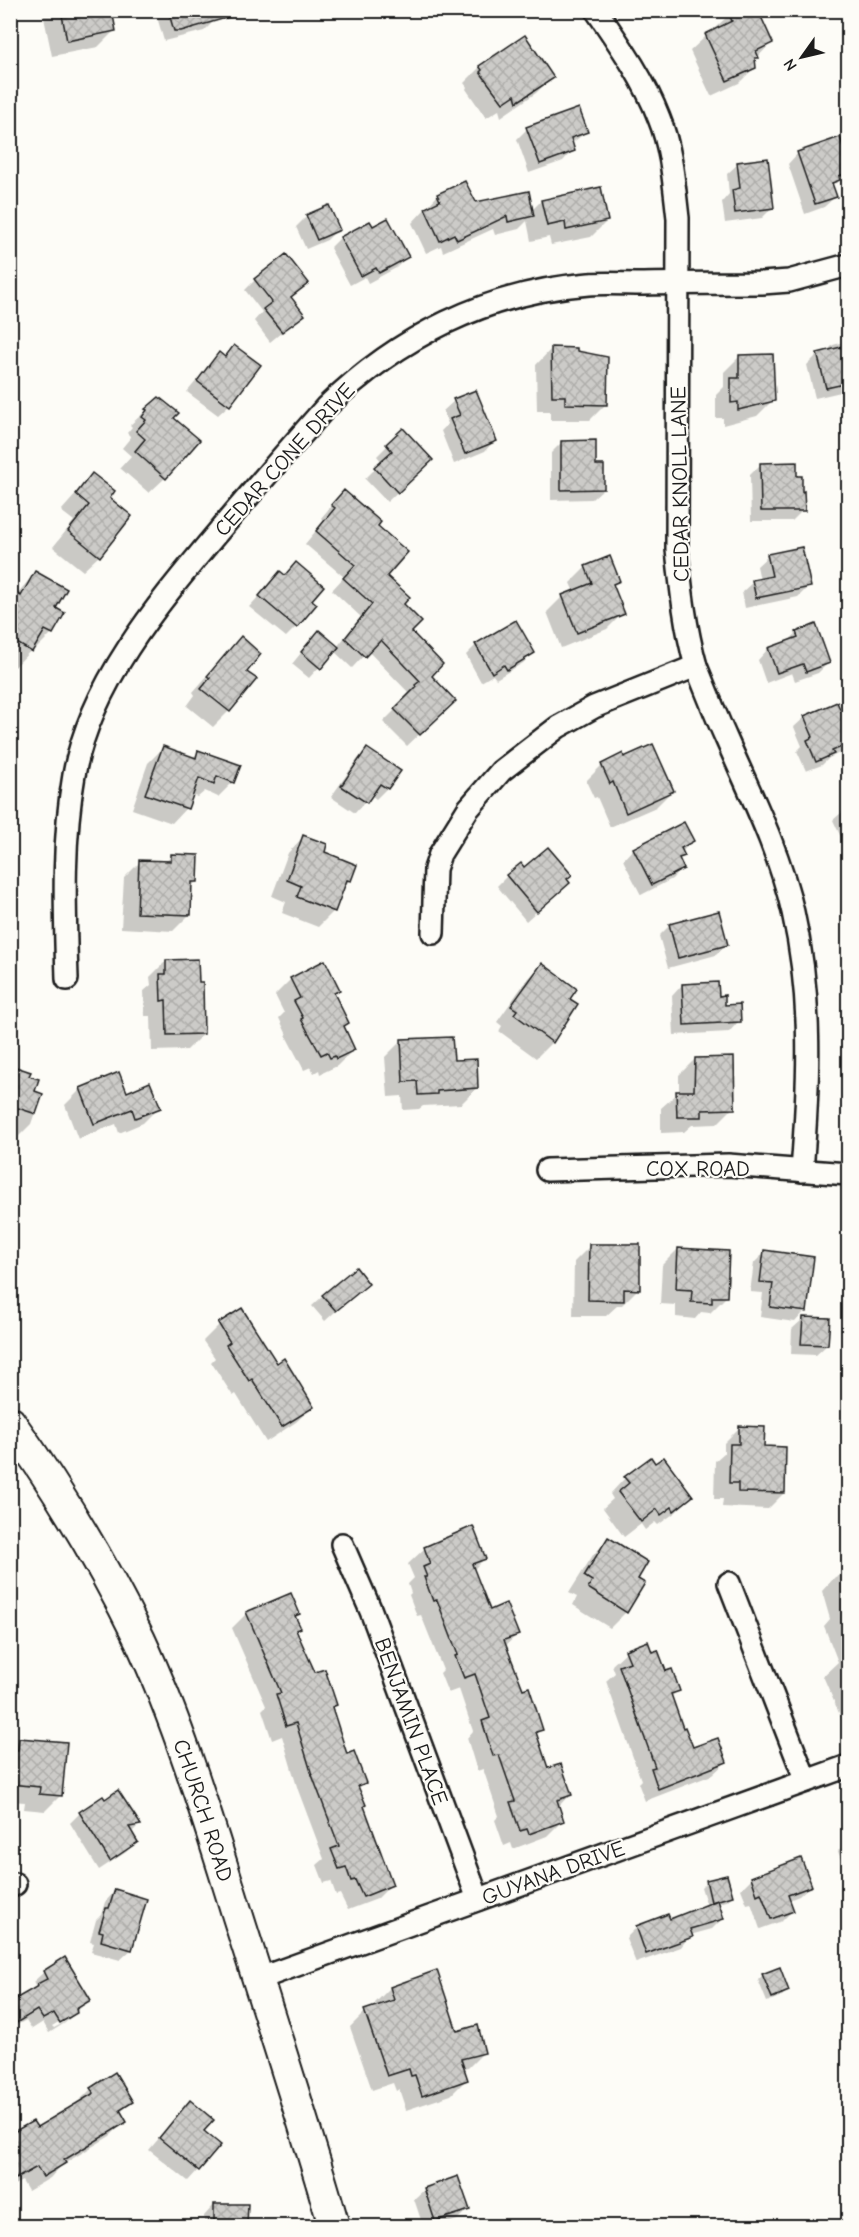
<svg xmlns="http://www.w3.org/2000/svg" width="859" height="2237" viewBox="0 0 859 2237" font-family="'Comic Neue',sans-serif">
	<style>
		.shadow { fill: #0003; fill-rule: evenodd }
		.building { fill: url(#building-cross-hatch); stroke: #1c1c1c; stroke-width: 1.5 }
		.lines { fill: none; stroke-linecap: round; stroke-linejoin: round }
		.minor-casing { stroke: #1c1c1c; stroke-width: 26 }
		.secondary-casing { stroke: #1c1c1c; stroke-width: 34 }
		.minor { stroke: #fdfcf7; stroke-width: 21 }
		.secondary { stroke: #fdfcf7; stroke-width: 30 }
		.labels { text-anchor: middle; stroke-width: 4.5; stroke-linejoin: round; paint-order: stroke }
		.street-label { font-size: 22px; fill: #1c1c1c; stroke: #fdfcf7 }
	</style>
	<defs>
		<pattern id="building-cross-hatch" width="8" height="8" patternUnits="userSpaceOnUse" patternTransform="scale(1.5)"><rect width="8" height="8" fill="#cccbc8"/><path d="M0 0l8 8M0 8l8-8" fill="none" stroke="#afaeab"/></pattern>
	</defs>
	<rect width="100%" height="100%" fill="#fdfcf7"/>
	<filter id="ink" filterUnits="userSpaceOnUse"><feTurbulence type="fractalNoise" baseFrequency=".0167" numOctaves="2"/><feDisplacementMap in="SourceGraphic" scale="12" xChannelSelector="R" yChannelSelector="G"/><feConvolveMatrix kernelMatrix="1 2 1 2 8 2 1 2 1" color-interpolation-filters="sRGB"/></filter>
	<g filter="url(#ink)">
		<!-- shadow -->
		<g class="shadow">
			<polygon points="10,10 18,10 18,14 10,22"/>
			<polygon points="46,10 116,10 111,15 114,31 98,47 52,56 43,13"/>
			<polygon points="155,10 212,10 215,20 204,31 164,41"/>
			<polygon points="403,10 422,10 409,19"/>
			<polygon points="738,10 771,43 754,61 755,67 739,83 711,96 690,51 729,15"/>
			<polygon points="480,67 552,77 536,93 501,117 499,110 486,118 466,89 467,87 464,83"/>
			<polygon points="527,129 586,132 571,144 573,150 563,161 529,173 517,139"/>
			<polygon points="798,153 848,172 831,186 835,197 824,207 805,214 788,164"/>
			<polygon points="738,164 772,208 762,218 725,223 722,202 729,194 727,174"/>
			<polygon points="438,195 475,204 531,211 541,201 607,221 591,237 551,245 549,237 531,241 527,221 519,229 495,235 493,229 443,252 441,246 426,253 412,223"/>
			<polygon points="307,216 338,229 327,240 306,249 296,227"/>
			<polygon points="340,238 407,257 396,268 368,283 365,277 350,285 330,248"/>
			<polygon points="255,280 304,285 290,298 303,315 270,342 254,321 262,312 245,290"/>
			<polygon points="848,341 848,387 845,391 815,398 807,365 818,354 825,353 833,345"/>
			<polygon points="234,347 259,365 229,405 218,415 187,392 219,354 223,357"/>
			<polygon points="551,349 606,404 590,420 550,420 550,411 537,411 536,365"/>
			<polygon points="740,356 773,400 757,416 723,425 723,418 716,418 716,395 724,387 724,372"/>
			<polygon points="157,401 172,418 165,478 149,493 120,468 131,456 122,448 131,437 127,433 132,427 130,425"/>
			<polygon points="454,401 495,440 485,451 454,464 441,431 448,424 443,411"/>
			<polygon points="403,430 431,460 387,502 365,479 382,462 377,456"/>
			<polygon points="562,442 594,467 603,489 592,499 551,500 551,453"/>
			<polygon points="761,464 796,478 803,510 792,521 751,521 750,475"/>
			<polygon points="93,475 108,498 99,556 83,571 53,547 74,521 61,511"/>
			<polygon points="333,504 385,576 402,604 410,632 430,676 454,701 407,746 383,722 405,700 404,698 409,693 368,651 352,668 334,651 309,678 292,664 309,643 337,647 361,617 332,590 344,577 305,544 324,521 321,518"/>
			<polygon points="768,556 809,586 798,597 745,608 742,592 753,582 760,580 757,566"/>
			<polygon points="586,567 618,580 612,587 623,613 607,629 561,648 547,612 563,596 574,592 570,583"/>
			<polygon points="35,573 54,608 52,633 36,649 33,648 15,667 10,664 10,594 16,595"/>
			<polygon points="280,573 296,627 286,637 249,607"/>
			<polygon points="797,633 828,663 818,673 795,681 792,673 766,683 758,660 768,649 787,642"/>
			<polygon points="241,638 245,672 229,711 213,727 187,706 195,695 193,692"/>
			<polygon points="476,645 533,653 523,663 496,679 493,675 481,682 466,655"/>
			<polygon points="840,713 848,714 848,749 829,758 822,765 806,771 797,751 802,746 794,727 805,717"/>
			<polygon points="163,748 192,758 199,752 233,782 218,797 205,791 198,797 191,795 186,808 172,823 132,809 148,763"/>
			<polygon points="367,749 387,788 376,799 371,795 355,813 331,797 357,760"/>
			<polygon points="624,759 672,791 656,807 610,827 597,797 594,798 586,781 602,765"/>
			<polygon points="848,807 848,864 842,850 845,846 833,820"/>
			<polygon points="683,824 692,841 682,852 683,855 678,860 682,868 672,879 641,895 623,860 633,849"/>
			<polygon points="303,837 350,880 343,887 334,911 318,927 282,913 286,902 272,896 288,853"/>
			<polygon points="172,855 196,882 190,888 189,915 173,931 121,928 124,878 140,862 165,863"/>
			<polygon points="524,869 565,879 568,883 526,921 497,886 507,876"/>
			<polygon points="670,925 727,944 716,955 668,968 659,936"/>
			<polygon points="166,961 203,1034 187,1050 152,1051 151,1016 145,1016 144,991 151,985 150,977"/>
			<polygon points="542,965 568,999 576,1005 552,1042 536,1058 499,1031 502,1026 497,1022 526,981"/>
			<polygon points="291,979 338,990 333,994 347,1023 343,1028 353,1050 337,1066 320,1074 319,1070 314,1073 311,1067 304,1070 286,1036 287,1035 279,1018 284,1013 275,995"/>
			<polygon points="682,985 723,1006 739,1021 729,1032 674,1035 672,996"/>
			<polygon points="401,1041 452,1061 477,1088 461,1104 423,1106 419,1109 403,1110 402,1096 388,1097 385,1057"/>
			<polygon points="695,1059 733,1108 717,1124 692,1125 684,1132 661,1133 661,1108 679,1092 679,1075"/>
			<polygon points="10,1066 27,1077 33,1092 41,1095 31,1124 15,1140 10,1139"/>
			<polygon points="81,1089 126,1094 159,1107 143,1123 119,1133 116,1124 78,1139 65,1105"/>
			<polygon points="590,1246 638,1289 622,1305 618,1305 606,1316 573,1316 574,1262"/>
			<polygon points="678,1249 726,1297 710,1313 701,1312 695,1319 676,1317 676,1305 660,1304 662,1265"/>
			<polygon points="765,1252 805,1311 795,1322 760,1317 763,1293 750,1292 754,1263"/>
			<polygon points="848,1275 848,1320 841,1319 846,1278"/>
			<polygon points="367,1283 325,1321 312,1306 323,1296"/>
			<polygon points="803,1319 827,1345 816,1355 791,1354 792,1329"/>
			<polygon points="219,1325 276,1365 312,1407 296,1422 266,1442 236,1394 233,1396 211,1362 215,1358 203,1341"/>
			<polygon points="740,1427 763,1447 784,1493 768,1509 722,1507 723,1499 714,1499 715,1461 724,1453 724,1443"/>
			<polygon points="655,1465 691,1496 676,1512 658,1525 655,1522 645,1530 641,1524 624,1537 603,1508 613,1499 610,1494 625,1478"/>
			<polygon points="472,1528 484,1559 473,1570 489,1612 517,1635 505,1646 522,1691 541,1729 536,1735 547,1770 570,1794 558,1807 563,1820 547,1836 513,1849 511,1843 504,1846 495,1820 499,1816 483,1769 477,1771 467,1738 473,1731 459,1689 448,1693 440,1673 443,1670 421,1615 417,1616 409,1595 411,1593 408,1584 414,1578 408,1564 424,1549"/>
			<polygon points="609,1539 636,1579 626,1612 610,1628 573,1605 577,1597 569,1593 593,1555"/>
			<polygon points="848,1572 848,1717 842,1720 823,1676 838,1662 824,1626 830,1619 822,1591 835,1577"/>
			<polygon points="247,1613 298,1614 294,1617 299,1628 295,1631 314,1674 336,1705 331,1709 346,1756 365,1782 358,1789 362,1807 391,1885 377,1899 348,1910 340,1894 336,1895 331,1881 324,1883 317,1865 324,1859 298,1790 282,1736 272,1740 262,1710 266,1706 232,1628"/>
			<polygon points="647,1643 651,1654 678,1690 670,1698 682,1730 692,1749 726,1762 712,1775 645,1801 638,1783 641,1780 606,1681 615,1673 612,1665 626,1652"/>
			<polygon points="19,1740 61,1795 45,1811 24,1809 25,1802 10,1801 10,1748"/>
			<polygon points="80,1813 139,1825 131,1833 136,1842 126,1852 99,1870 70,1823"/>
			<polygon points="848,1840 848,1882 838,1851"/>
			<polygon points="752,1878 810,1886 799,1896 789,1900 792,1911 782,1921 760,1929 751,1903 747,1904 741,1889"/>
			<polygon points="706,1882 732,1896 727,1901 718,1903 722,1919 712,1929 690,1935 681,1947 636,1963 626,1938 637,1927 669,1920 707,1906 701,1887"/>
			<polygon points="115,1891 145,1900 131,1950 120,1960 91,1952 94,1943 90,1942 96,1920 101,1915 105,1902"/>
			<path d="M44,1972L89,2000L65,2023L49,2033L43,2022L32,2029L26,2020L10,2029V2004L36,1988L33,1982ZM70,2015L65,2022L54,2028L52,2026Z"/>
			<polygon points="763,1975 787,1991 782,1996 767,2002 758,1980"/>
			<polygon points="390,1988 484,2052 468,2068 463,2069 466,2080 451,2095 406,2110 399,2089 396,2091 393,2083 372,2090 350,2027 365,2012 377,2008 375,2003"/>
			<polygon points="91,2089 131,2102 120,2113 125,2121 110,2136 62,2165 50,2178 28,2191 22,2181 10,2187 10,2135 36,2130 77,2103"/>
			<polygon points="190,2102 202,2131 198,2170 188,2181 149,2150"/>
			<polygon points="425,2189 468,2209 457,2220 438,2226 423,2226 414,2199"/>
			<polygon points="214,2205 246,2205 246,2226 204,2226 204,2216"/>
		</g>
		<!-- building -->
		<g class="building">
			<polygon points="61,10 112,10 116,31 67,41"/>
			<polygon points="168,10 232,10 233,16 181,31 174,31"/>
			<polygon points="727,10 758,10 773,43 756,51 759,58 755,58 756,68 727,81 705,34 732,21"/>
			<polygon points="525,35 554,78 517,102 515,95 503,103 480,72 482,70 479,66"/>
			<polygon points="579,108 588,132 571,138 575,151 540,164 526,127"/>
			<polygon points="840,137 849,163 849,172 839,176 840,180 832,183 837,197 815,204 797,152"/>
			<polygon points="768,158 774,208 735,213 732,190 740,188 737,162"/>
			<polygon points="465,181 476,202 529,191 534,216 508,222 507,216 457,240 454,234 440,241 425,208 440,201 437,194"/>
			<polygon points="601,187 608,221 566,230 565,222 547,226 541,200"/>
			<polygon points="329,205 340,230 317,240 306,215"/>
			<polygon points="388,218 409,257 379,273 376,268 361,276 340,237 370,221 373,226"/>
			<polygon points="286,254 309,283 291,297 305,315 282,332 263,309 272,302 254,279"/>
			<polygon points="234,345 261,365 230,406 197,381 219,352 225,357"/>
			<polygon points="849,345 849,383 826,388 817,353"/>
			<polygon points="551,347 577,348 577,351 608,357 607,405 565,404 565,396 552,396"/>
			<polygon points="773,354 775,401 738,410 738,402 731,403 731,378 739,378 739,355"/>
			<polygon points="476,390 497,441 465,454 450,419 460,415 453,399"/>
			<polygon points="159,397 179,413 174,418 200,440 166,479 135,451 145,439 136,431 146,420 142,417 147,410 145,409"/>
			<polygon points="403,428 433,460 398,493 374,467 392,451 386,444"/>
			<polygon points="596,440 596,465 604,465 604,489 561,490 561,441"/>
			<polygon points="797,462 797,476 802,476 802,492 804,491 805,511 761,511 760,463"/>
			<polygon points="92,473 115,491 110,498 132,516 100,557 68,531 89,505 76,494"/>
			<polygon points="344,490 381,522 378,526 408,552 387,576 410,597 404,604 422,622 412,632 443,664 432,676 456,701 420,735 394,709 416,687 415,685 420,681 381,640 365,657 345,638 372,604 343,578 355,565 316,531 335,508 331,505"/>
			<polygon points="802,547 811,587 756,598 752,580 772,576 767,554"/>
			<polygon points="610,556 620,581 613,584 625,614 577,633 562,595 592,583 585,566"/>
			<polygon points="296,562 324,586 312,600 317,604 297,628 259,596 280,571 285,575"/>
			<polygon points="35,571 67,589 56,608 65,613 53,634 45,630 32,652 10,639 10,590 21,596"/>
			<polygon points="516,620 535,653 507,670 504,665 492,673 475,644"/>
			<polygon points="816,624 830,663 806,672 803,664 777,673 768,648 798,637 796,632"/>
			<polygon points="319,630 339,647 321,669 301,652"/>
			<polygon points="241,636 261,654 247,672 257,679 230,712 201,689 210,678 207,676"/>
			<polygon points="837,702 841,711 849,708 849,744 832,751 834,754 816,762 807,740 813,737 804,716"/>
			<polygon points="653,744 674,791 626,813 613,782 610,784 601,764 623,753 624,757"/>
			<polygon points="163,746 196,758 198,750 241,765 234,783 217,776 214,784 199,778 188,809 145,794"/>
			<polygon points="367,748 401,771 388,789 380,784 367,803 341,786"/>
			<polygon points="684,822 694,841 681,848 685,856 679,858 684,869 652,885 633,848"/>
			<polygon points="303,835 327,844 325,852 357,865 351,881 347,880 335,912 297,897 301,886 287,880"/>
			<polygon points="548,847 572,875 567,879 570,883 537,912 506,875 521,863 524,867"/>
			<polygon points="171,854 199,855 198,882 192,882 191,915 137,913 139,860 171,861"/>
			<polygon points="719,911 728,945 678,958 669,924"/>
			<polygon points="198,959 199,982 203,982 204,1034 167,1035 166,1000 161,1001 160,974 166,974 166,960"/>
			<polygon points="325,960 340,990 334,993 349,1023 344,1026 355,1050 336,1059 335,1056 330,1058 327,1052 321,1055 301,1019 303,1018 294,1001 300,998 290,978"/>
			<polygon points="542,963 577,989 570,999 578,1004 553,1043 514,1014 517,1010 511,1006"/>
			<polygon points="718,982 719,996 725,995 725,1005 740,1004 741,1022 684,1025 682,984"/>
			<polygon points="452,1037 454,1060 477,1059 478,1088 437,1091 437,1094 418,1095 417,1081 403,1082 401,1039"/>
			<polygon points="734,1057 735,1109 702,1110 702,1117 677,1117 676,1091 694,1091 695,1058"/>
			<polygon points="10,1065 31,1072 29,1076 39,1079 35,1091 43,1094 36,1114 18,1108 12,1121 10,1121"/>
			<polygon points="119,1072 127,1092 150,1082 161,1108 135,1118 132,1109 94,1124 80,1088"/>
			<polygon points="589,1244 640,1244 640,1290 624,1289 624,1301 588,1300"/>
			<polygon points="678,1248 729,1251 727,1297 712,1297 712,1303 691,1302 692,1290 676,1289"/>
			<polygon points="764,1250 814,1257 807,1312 770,1307 773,1283 760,1282"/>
			<polygon points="356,1267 369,1284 336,1311 322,1295"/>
			<polygon points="242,1308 277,1363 284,1358 314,1407 282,1427 252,1379 249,1381 226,1345 230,1342 218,1323"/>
			<polygon points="803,1317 830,1318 828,1345 801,1344"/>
			<polygon points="739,1426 765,1427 764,1446 786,1447 785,1493 738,1492 738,1483 729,1483 730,1444 739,1444"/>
			<polygon points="651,1457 655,1463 664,1457 693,1496 674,1511 672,1507 661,1515 657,1509 641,1522 618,1492 629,1483 624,1477"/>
			<polygon points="473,1526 486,1559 472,1564 490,1610 506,1603 519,1635 504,1640 523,1689 529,1687 543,1730 536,1732 548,1768 561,1764 572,1795 557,1800 564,1821 529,1834 527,1829 520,1831 510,1802 515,1801 499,1755 493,1756 482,1721 490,1718 475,1674 464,1678 455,1656 458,1655 437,1600 433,1601 424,1577 427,1577 423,1567 430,1564 424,1547"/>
			<polygon points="608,1537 648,1562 638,1579 645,1583 627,1613 588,1588 592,1581 584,1576"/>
			<polygon points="291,1593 300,1614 295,1616 301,1628 296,1630 315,1672 325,1669 337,1705 332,1707 347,1754 354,1751 366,1783 358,1786 366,1805 364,1806 393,1885 363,1897 355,1880 351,1881 346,1867 339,1869 331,1849 339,1846 312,1775 296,1723 286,1726 276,1694 281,1693 246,1612"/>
			<polygon points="648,1641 652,1652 658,1650 666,1671 672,1669 680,1691 671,1694 683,1728 685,1727 693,1747 718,1738 727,1762 658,1789 651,1768 655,1767 619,1666 630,1662 625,1650"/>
			<polygon points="19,1738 67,1742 62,1796 39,1794 40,1787 10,1784 10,1750 18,1750"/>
			<polygon points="118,1790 141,1825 129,1827 138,1842 110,1861 79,1812 103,1796 105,1799"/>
			<polygon points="801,1858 812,1886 788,1895 794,1911 771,1919 761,1893 757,1895 751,1877"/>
			<polygon points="727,1875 733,1896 711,1902 706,1880"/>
			<polygon points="115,1889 147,1899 132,1950 101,1941 103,1932 99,1931 106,1908 109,1908"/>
			<polygon points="718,1900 724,1919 690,1929 693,1937 646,1954 636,1926 668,1914 670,1919"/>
			<polygon points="65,1957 91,2000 76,2009 77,2013 60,2023 54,2013 43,2019 37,2010 10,2027 10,2002 38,1986 37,1984 47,1979 43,1971"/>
			<polygon points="780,1967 789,1991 772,1998 762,1974"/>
			<polygon points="437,1970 457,2031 478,2025 485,2053 461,2059 468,2080 422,2096 415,2075 411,2076 409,2069 387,2076 364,2010 394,2000 390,1987"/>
			<polygon points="115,2072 133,2102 120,2110 127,2122 64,2160 66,2163 43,2177 37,2167 10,2182 10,2134 33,2121 37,2127 94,2093 90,2088"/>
			<polygon points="190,2100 214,2120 204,2131 221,2145 199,2171 159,2138"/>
			<polygon points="458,2176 470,2210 435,2221 424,2188"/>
			<polygon points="214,2204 248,2204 247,2226 214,2226"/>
		</g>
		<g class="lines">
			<!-- minor casing -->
			<g class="minor-casing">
				<g id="minor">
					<path d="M596,10C620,45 644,79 659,118C672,150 674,185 678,218L677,549C681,588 685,627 696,666C706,690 715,714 726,738C751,795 779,850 793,912C813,1000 809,1082 802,1171"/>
					<polyline points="433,933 435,869 440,854 468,809 501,771 558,727 594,707 696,666"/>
					<path d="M67,979C65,910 62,843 74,775C90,685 156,606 213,538C250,494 288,450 326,407C398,337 487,292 589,284C607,283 625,284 643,284C683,283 722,283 762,283L789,281L848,265"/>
					<polyline points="547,1170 728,1165 848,1174"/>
					<polyline points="342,1544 371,1611 478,1899"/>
					<polyline points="729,1583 806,1781"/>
					<polyline points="10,1887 15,1884"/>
					<polyline points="258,1979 848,1766"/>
				</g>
			</g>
			<!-- secondary casing -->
			<g class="secondary-casing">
				<g id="secondary">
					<path id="s1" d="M10,1422C59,1491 103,1564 140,1640C182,1731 210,1827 240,1923C272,2024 305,2125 334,2226"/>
				</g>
			</g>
			<!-- minor -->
			<use href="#minor" class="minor"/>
			<!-- secondary -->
			<use href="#secondary" class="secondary"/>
		</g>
	</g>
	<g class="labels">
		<!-- street labels -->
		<g class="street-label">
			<text transform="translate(284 459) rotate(-48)" y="8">CEDAR CONE DRIVE</text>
			<text transform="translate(679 484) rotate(-91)" y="8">CEDAR KNOLL LANE</text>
			<text x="698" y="1176">COX ROAD</text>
			<text transform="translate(412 1721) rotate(70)" y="8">BENJAMIN PLACE</text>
			<text dy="8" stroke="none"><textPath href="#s1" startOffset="436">CHURCH ROAD</textPath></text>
			<text transform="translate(553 1872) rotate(-20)" y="8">GUYANA DRIVE</text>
		</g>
	</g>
	<!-- margin -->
	<rect width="859" height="2237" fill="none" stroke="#fdfcf7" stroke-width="36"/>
	<rect x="18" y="18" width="823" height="2201" fill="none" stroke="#1c1c1c" stroke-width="2" filter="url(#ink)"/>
	<!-- north arrow -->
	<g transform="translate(802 57) rotate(236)" stroke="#fdfcf7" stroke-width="4.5" paint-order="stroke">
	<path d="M0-4.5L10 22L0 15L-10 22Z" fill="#1c1c1c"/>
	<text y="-9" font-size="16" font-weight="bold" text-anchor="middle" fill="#1c1c1c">N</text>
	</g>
</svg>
